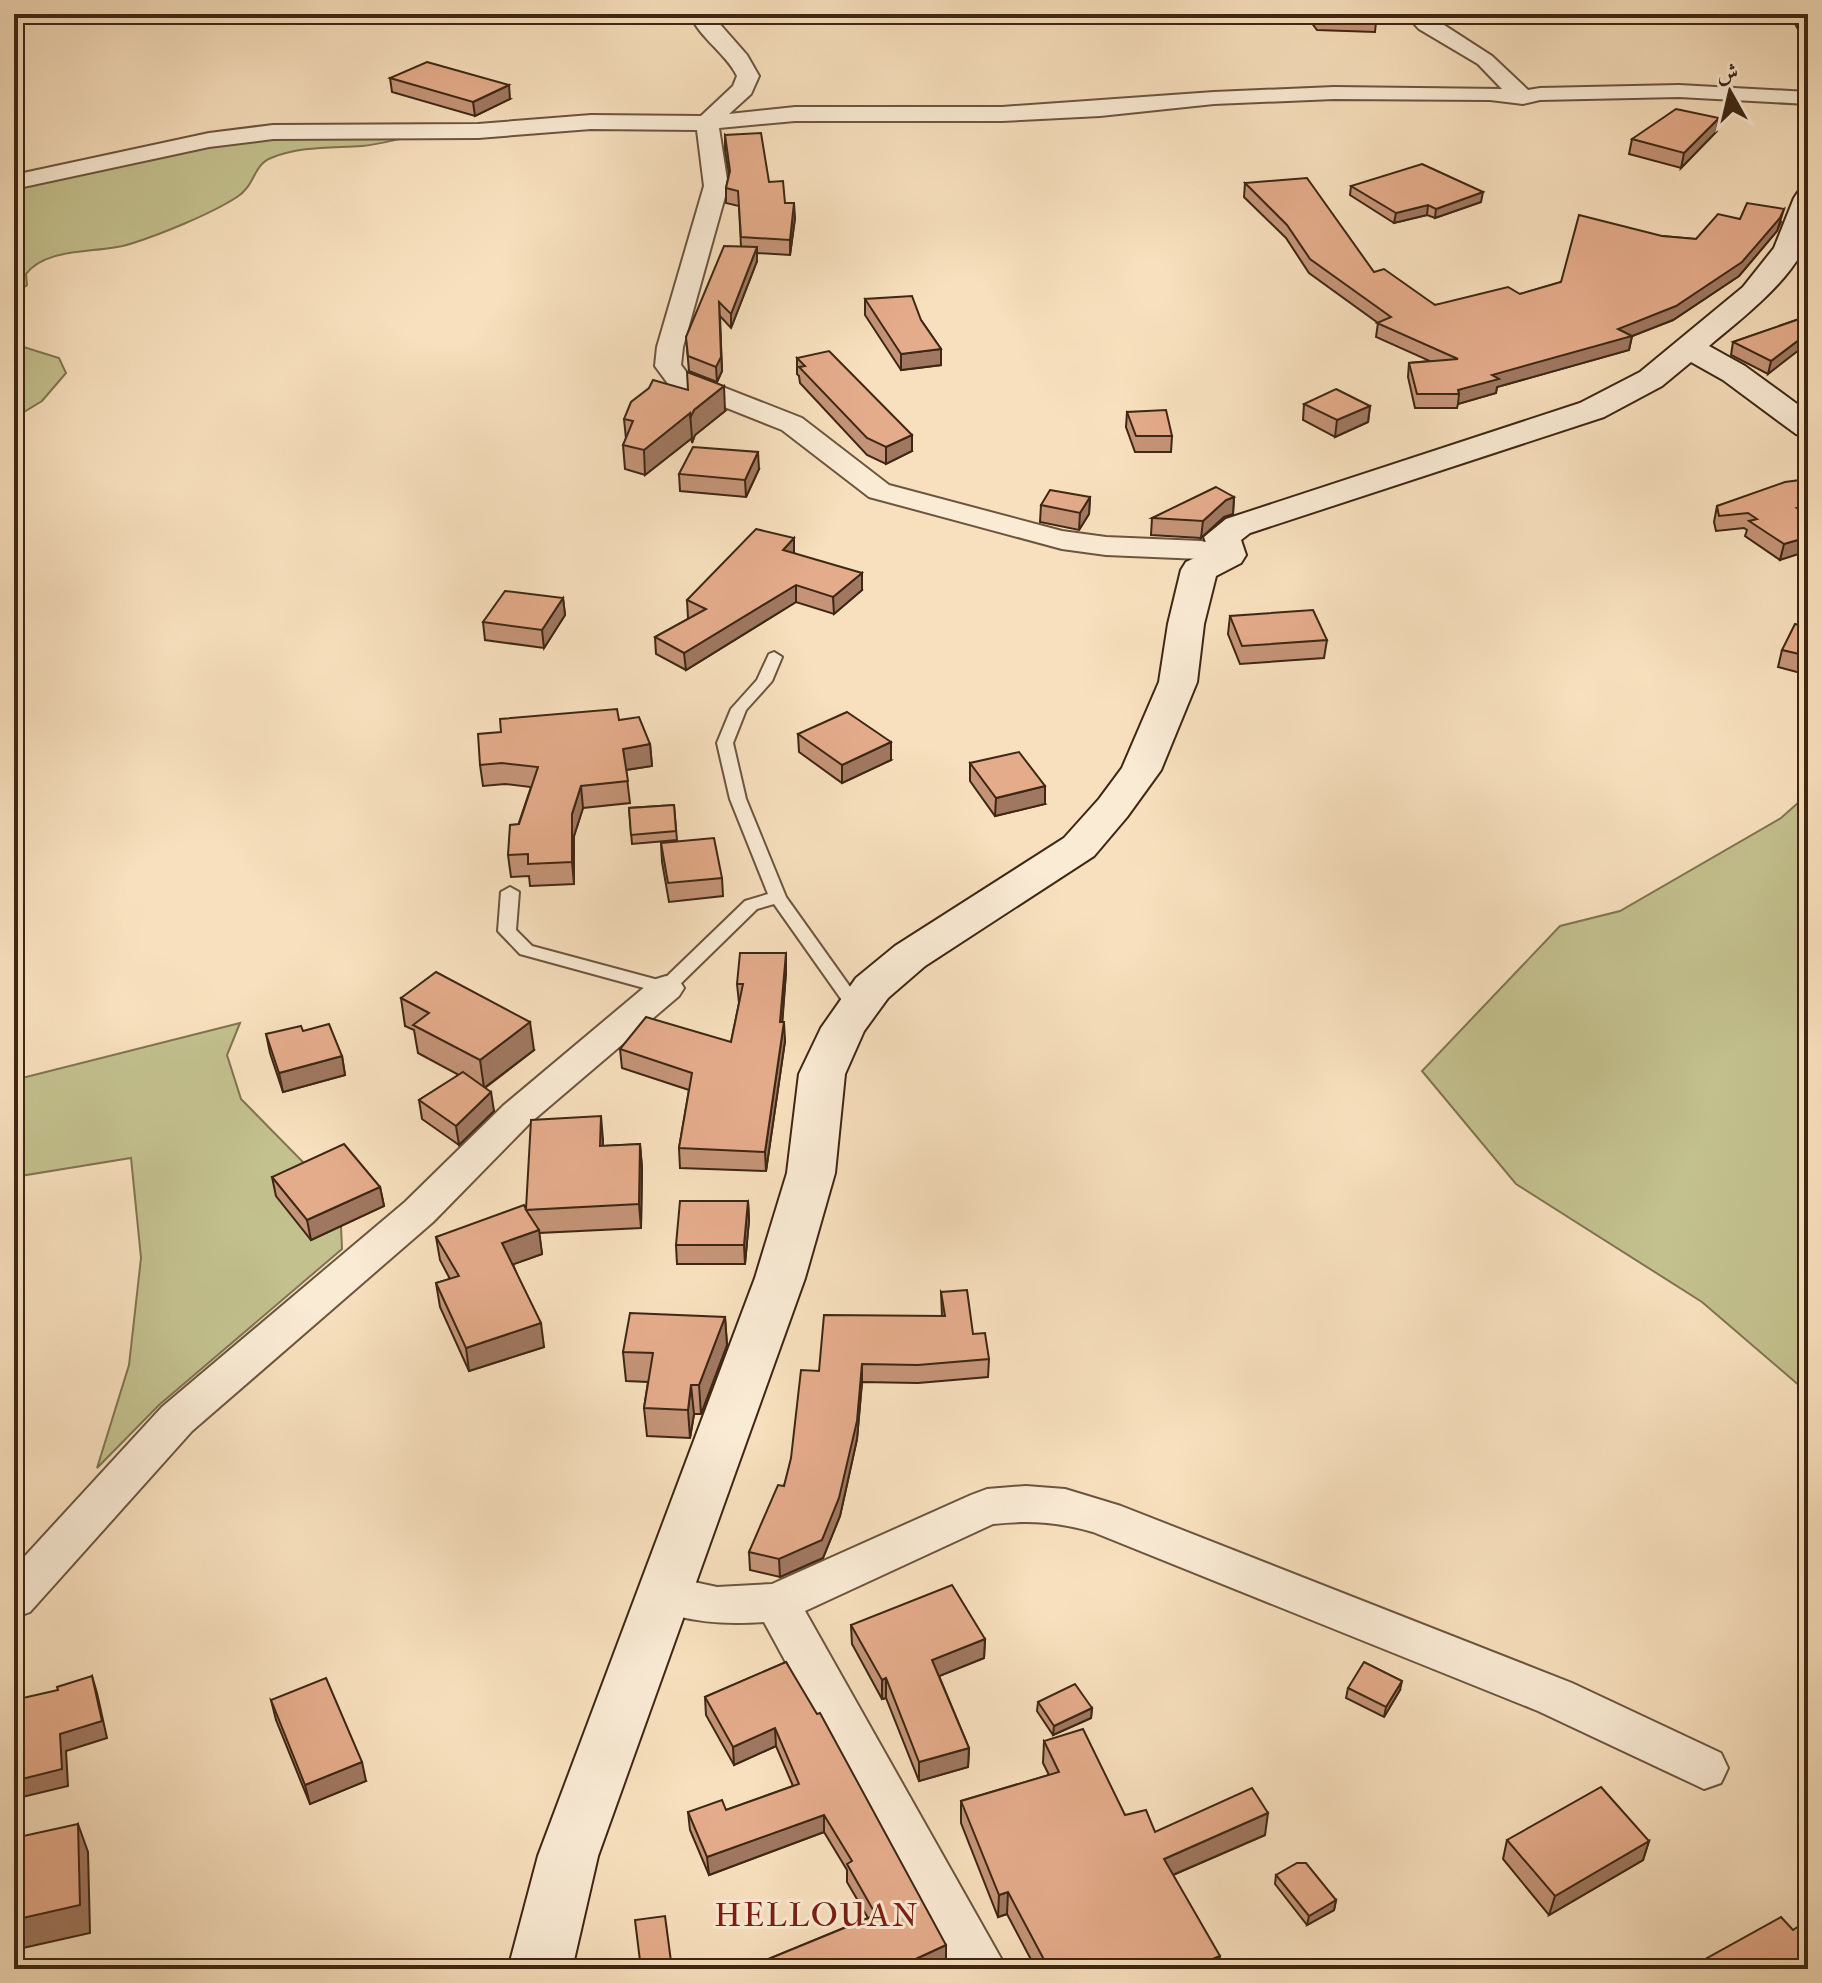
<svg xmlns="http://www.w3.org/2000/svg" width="1822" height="1983" viewBox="0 0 1822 1983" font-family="'IM FELL French Canon',Amiri,serif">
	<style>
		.green { fill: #c3c18e; stroke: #807451; stroke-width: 2 }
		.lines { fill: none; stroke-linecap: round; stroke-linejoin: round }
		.lane-casing { stroke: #6c553e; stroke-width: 4 }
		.street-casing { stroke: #6c553e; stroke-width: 4 }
		.secondary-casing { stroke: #3e2714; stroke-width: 4 }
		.lane { fill: #faebd5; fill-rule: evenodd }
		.street { fill: #faebd5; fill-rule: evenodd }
		.secondary { fill: #faebd5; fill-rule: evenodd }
		.wall { fill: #c59478; stroke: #3e2714; stroke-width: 2 }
		.shaded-wall { fill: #a07861; stroke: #3e2714; stroke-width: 2 }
		.building { fill: #e5ac8b; stroke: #3e2714; stroke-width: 2 }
		.labels { text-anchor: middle; stroke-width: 6; stroke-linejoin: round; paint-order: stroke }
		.near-quarter-label { font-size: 34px; letter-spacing: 2px; fill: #7a1f14; stroke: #faebd5 }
	</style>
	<rect width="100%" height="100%" fill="#f8e0be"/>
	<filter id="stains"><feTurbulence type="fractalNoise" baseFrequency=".0025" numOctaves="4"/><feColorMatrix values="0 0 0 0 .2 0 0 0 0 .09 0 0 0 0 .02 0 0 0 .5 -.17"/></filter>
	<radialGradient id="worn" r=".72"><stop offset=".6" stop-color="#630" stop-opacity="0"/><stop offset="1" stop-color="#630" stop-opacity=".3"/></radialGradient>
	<!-- green -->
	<g class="green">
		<path d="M247,137L404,138C390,141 376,145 362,146C332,148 299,146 271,158C253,165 255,186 237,197C211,214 159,235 130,244C99,254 47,246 26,274L27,285L14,295V185Z"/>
		<polygon points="14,344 59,358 66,373 42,401 14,418"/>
		<polygon points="1808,794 1808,1393 1702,1302 1516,1184 1422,1071 1560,926 1620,911 1781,818"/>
		<polygon points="240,1023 227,1055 241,1099 304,1163 341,1226 342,1249 159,1405 97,1468 129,1365 141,1258 131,1158 14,1177 14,1080"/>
	</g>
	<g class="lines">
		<!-- lane casing -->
		<g class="lane-casing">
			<polygon id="lane" points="774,652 782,657 772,681 746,710 733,743 746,799 786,897 863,1005 866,1009 863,1013 851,1013 774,904 757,909 672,992 666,994 520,954 498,931 501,892 510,887 519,892 516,930 532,946 662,981 745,901 768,894 730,799 717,743 731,709 757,680 769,654"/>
		</g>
		<!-- street casing -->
		<g class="street-casing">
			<g id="street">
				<path d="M691,14H711L747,55L759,76L751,94L729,114L795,107H1002L1214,92L1334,87L1502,89L1478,64L1419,29L1405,14H1427L1492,56L1528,90L1540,88L1679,85L1808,92V104L1679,97L1540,100L1523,104L1490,100L1334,99L1214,104L1100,116L1002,121H795L719,128L728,186L683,347L681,365L687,373L802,418L889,485L1062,531L1106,537L1201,541L1238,549L1242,555L1238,561L1228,564L1201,559L1106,555L1062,549L869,497L782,430L669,385L655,366L657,347L704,186L697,130L591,129L478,138L273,139L209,147L14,189V175L209,133L273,125L478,124L591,115L701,116L733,86L737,76C727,54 695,34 691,14Z"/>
				<polygon points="666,976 679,980 684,988 679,996 530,1123 433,1222 192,1431 30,1612 14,1618 14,1568 162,1407 405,1202 504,1105 653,980"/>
				<path d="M1026,1486L1065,1489L1121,1506L1572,1683L1721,1753L1728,1768L1721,1783L1704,1789L1538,1711L1093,1532C1059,1522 1029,1520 993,1524L805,1611L1007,1969H953L764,1622C722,1625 690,1622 650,1608L643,1595L650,1582L666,1576L717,1587L772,1584L971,1495L987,1489Z"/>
			</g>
		</g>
		<!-- secondary casing -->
		<g class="secondary-casing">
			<g id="secondary">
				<polygon points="1791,14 1808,14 1808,31 1799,29"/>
				<path d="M1808,189C1808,205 1811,225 1807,240C1794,279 1740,320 1709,346L1745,366L1808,412V437L1796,434L1723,380L1691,362L1662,386L1604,417L1250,533L1241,540L1246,555L1241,563L1216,576L1204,624L1197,682L1161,770L1127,817L1094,856L925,966L888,998L864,1031L845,1074L835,1173L805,1278L598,1856L572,1969H508L538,1856L755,1278L787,1173L799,1074L821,1028L856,978L895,946L1064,838L1099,799L1122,768L1159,682L1168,624L1181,570L1186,562L1209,551L1204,537L1226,519L1580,403L1640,372L1743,287L1774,248L1794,198L1798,192Z"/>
			</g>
		</g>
		<!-- lane -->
		<use href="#lane" class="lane"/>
		<!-- street -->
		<use href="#street" class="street"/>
		<!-- secondary -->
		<use href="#secondary" class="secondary"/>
	</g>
	<!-- wall -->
	<g class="wall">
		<polygon points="1305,14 1373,14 1376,22 1375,32 1317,30"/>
		<polygon points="390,78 510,99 475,116 392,92"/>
		<polygon points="1716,132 1681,168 1629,154 1632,139"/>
		<polygon points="725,135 769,182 785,203 795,218 790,255 757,253 757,261 731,328 720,316 722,371 717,382 689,371 686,337 741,247 739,206 726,203 726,188 729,174 725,150"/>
		<polygon points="1245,183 1374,272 1435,305 1520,294 1561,282 1662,236 1696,239 1740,219 1781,222 1777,231 1739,276 1673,320 1632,336 1629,350 1497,387 1496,393 1458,404 1457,408 1415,408 1408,377 1409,363 1430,361 1376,337 1378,323 1309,273 1286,238 1244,197"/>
		<polygon points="1351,186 1481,202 1435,218 1427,215 1394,223 1350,195"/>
		<polygon points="865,299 921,320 941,349 941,365 901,370 865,315"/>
		<polygon points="1808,316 1768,374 1731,355 1733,342"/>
		<polygon points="797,358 912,451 886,464 867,455 800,383 799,376 797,374"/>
		<polygon points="1304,404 1370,406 1368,422 1335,437 1303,420"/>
		<polygon points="725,411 695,435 692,443 692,438 645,475 625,469 623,445 626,439 624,419"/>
		<polygon points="1127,412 1172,436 1171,452 1135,452 1126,427"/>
		<polygon points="759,469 746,497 680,491 679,474"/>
		<polygon points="1808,479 1780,560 1745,536 1747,530 1744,528 1716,531 1714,522 1717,506"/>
		<polygon points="1090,497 1089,514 1079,530 1040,522 1041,505"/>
		<polygon points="1234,497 1233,514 1224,517 1201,538 1151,535 1152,518"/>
		<polygon points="794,553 862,590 834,614 796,602 686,670 656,654 655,637 690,618 688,618 687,600"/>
		<polygon points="563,598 565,615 544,648 485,640 483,622"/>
		<polygon points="1230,616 1327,640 1324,658 1240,664 1228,634"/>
		<polygon points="1808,627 1808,675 1778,667 1782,650"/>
		<polygon points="619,720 650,744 652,766 626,770 630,803 583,808 574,836 574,884 530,886 529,876 511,877 508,855 531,787 505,784 483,786 480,765"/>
		<polygon points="798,734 891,760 842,783 799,752"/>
		<polygon points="970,763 1045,804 995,816 970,781"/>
		<polygon points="674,805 677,840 632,844 629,808"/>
		<polygon points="661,843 722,878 723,896 669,902 662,862"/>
		<polygon points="786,953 786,972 782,1022 785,1041 766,1171 680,1168 679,1148 689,1090 622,1068 620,1049 731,1042 739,1003 737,984"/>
		<polygon points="401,998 534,1050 485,1088 494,1111 459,1145 422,1119 419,1100 459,1075 418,1053 414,1030 405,1026"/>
		<polygon points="303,1031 342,1056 345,1075 283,1092 270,1053 266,1034"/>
		<polygon points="603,1140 603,1146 640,1144 642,1168 641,1228 539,1233 542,1254 513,1264 544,1347 469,1371 440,1307 436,1283 450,1279 440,1260 436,1237 526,1209"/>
		<polygon points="272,1177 380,1187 384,1206 311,1240 276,1196"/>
		<polygon points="748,1201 749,1220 745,1264 677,1264 676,1245"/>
		<polygon points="941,1292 973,1334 989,1359 988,1377 918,1383 862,1382 857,1439 840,1516 823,1558 780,1577 750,1570 749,1552 784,1486 819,1371 942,1316"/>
		<polygon points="725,1317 727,1345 701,1414 694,1414 690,1438 647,1436 644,1408 648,1382 626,1381 623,1352"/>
		<polygon points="851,1625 985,1639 984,1658 939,1676 969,1748 968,1767 919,1781 886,1698 882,1699 852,1644"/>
		<polygon points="786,1662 946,1962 932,1969 766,1969 766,1960 868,1918 847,1882 847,1870 824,1832 709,1875 690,1830 688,1812 726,1810 793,1786 776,1746 734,1765 706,1715 705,1697"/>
		<polygon points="1348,1688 1400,1690 1384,1717 1346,1698"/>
		<polygon points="271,1700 366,1781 310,1804 276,1720"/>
		<polygon points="1038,1702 1092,1708 1091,1718 1053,1735 1037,1711"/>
		<polygon points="1044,1741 1125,1815 1155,1832 1265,1835 1173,1875 1218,1969 1036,1969 1007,1914 998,1917 961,1823 961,1801 1049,1775 1043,1763"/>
		<polygon points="1507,1840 1649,1841 1643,1860 1549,1915 1503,1859"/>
		<polygon points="1276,1875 1336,1900 1334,1910 1307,1925 1275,1884"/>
	</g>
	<!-- shaded-wall -->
	<g class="shaded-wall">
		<polygon points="509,85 510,99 475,116 473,102"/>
		<polygon points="1719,118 1716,132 1681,168 1684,153"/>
		<polygon points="1483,192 1481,202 1435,218 1436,209"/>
		<polygon points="794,203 795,218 790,255 790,240"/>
		<polygon points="1428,205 1427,215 1394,223 1396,213"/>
		<polygon points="1784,209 1777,231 1739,276 1673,320 1632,336 1629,350 1497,387 1496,393 1458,404 1459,394 1458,390 1492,375 1618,329"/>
		<polygon points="757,247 757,261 731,328 731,314"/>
		<polygon points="719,302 722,371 717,382 716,367"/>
		<polygon points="1808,333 1808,343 1768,374 1771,361"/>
		<polygon points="941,349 941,365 901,370 901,354"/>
		<polygon points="724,386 725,411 695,435 692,443 690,418 694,410"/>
		<polygon points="1370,406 1368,422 1335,437 1337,420"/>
		<polygon points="690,413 692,438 645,475 644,450"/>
		<polygon points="912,435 912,451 886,464 886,447"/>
		<polygon points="758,452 759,469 746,497 745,480"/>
		<polygon points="1090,497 1089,514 1079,530 1080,513"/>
		<polygon points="1234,497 1233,514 1224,517 1201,538 1203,521 1226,500"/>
		<polygon points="1808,506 1808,521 1797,508"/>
		<polygon points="1808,537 1808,551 1780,560 1784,544"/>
		<polygon points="794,538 794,555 783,550"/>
		<polygon points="862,573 862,590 834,614 833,597"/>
		<polygon points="796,585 796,602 686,670 684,653"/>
		<polygon points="563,598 565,615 544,648 542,630"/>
		<polygon points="891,742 891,760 842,783 842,765"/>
		<polygon points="650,744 652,766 625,770 623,749"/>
		<polygon points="581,786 583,808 574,836 574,884 572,862 572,814"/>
		<polygon points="1045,786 1045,804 995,816 996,798"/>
		<polygon points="786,953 786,972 781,1041 780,1022"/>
		<polygon points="530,1022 534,1050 484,1088 480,1060"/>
		<polygon points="784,1022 785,1041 766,1171 765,1152"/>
		<polygon points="342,1056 345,1075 283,1092 279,1073"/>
		<polygon points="491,1092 494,1111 459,1145 456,1126"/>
		<polygon points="601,1116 603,1140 602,1170 600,1146"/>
		<polygon points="640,1144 642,1168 641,1228 639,1204"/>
		<polygon points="380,1187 384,1206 311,1240 307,1220"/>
		<polygon points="748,1201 749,1220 745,1264 744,1245"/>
		<polygon points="539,1230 542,1254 506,1267 502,1243"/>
		<polygon points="725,1317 727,1345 701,1414 699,1385"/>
		<polygon points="541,1323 544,1347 469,1371 466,1348"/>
		<polygon points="862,1364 862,1382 857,1439 840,1516 823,1558 780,1577 779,1559"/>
		<polygon points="691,1385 694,1414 690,1438 688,1410"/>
		<polygon points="985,1639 984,1658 932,1679 932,1660"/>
		<polygon points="92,1676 97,1693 107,1738 66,1751 68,1786 14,1799 14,1781 60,1734"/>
		<polygon points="886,1678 886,1698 882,1699 882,1680"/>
		<polygon points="1402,1681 1400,1690 1384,1717 1386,1707"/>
		<polygon points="1092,1708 1091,1718 1053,1735 1054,1726"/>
		<polygon points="775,1728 776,1746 734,1765 733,1747"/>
		<polygon points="969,1748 968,1767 919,1781 919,1762"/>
		<polygon points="362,1762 366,1781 310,1804 305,1785"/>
		<polygon points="1268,1813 1265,1835 1161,1880 1164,1859"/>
		<polygon points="824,1815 824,1832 709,1875 707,1857"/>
		<polygon points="78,1824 88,1852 90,1933 14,1950 14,1920"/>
		<polygon points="1649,1841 1643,1860 1549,1915 1555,1896"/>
		<polygon points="1008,1892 1007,1914 998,1917 999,1895"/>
		<polygon points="1336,1900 1334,1910 1307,1925 1309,1916"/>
		<polygon points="946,1945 946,1962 932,1969 894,1969"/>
		<polygon points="1220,1956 1218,1969 1188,1969"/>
	</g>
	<!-- building -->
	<g class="building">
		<polygon points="1314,14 1373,14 1376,22 1318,20"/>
		<polygon points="427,62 509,85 473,102 390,78"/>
		<polygon points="1676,109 1719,118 1684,153 1632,139"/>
		<polygon points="761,133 769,182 783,181 785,203 794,203 790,240 741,237 738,191 726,188 730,171 725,135"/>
		<polygon points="1422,164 1483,192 1436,209 1428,205 1396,213 1351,186"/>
		<polygon points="1307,178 1374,272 1384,269 1435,305 1508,287 1520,294 1561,282 1579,215 1662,236 1696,239 1718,214 1740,219 1747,203 1784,209 1780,218 1742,262 1676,306 1618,329 1632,336 1492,375 1499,379 1458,390 1459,394 1417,394 1409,363 1458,359 1377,323 1391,317 1310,259 1287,225 1245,183"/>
		<polygon points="724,246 757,247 731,314 719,302 721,357 716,367 688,356 686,337"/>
		<polygon points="912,296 921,320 941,349 901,354 865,299"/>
		<polygon points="1808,316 1808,333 1771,361 1733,342"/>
		<polygon points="829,351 912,435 886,447 867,438 799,367 805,366 797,358"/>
		<polygon points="687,372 724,386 694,410 690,418 690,413 644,450 623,445 633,421 624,419 631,402 649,388 653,380 688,390"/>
		<polygon points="1336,389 1370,406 1337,420 1304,404"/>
		<polygon points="1166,410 1172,436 1136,436 1127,412"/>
		<polygon points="693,447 758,452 745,480 679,474"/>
		<polygon points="1808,479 1808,506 1797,508 1808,515 1808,537 1784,544 1749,521 1757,519 1748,513 1719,516 1717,506 1785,482"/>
		<polygon points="1216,487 1234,497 1226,500 1203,521 1152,518"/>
		<polygon points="1050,490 1090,497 1080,513 1041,505"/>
		<polygon points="756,529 794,538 783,550 862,573 833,597 796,585 684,653 655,637 706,609 687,600"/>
		<polygon points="505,591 563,598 542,630 483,622"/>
		<polygon points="1313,610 1327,640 1242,646 1230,616"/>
		<polygon points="1795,624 1808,627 1808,656 1782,650"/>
		<polygon points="617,709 619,720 639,717 650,744 623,749 628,781 581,786 572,814 572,862 528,864 528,854 508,855 510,825 519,824 538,767 502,763 480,765 478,734 501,732 500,719"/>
		<polygon points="847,712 891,742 842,765 798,734"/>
		<polygon points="1019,752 1045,786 996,798 970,763"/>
		<polygon points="674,805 676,831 631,835 629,808"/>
		<polygon points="714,838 722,878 668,883 661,843"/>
		<polygon points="740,953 786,953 780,1022 784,1022 765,1152 679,1148 692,1073 620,1049 646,1017 731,1042 743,984 737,984"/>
		<polygon points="436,972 530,1022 480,1060 413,1025 429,1013 401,998"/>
		<polygon points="329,1024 342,1056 279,1073 266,1034 301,1026 303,1031"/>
		<polygon points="463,1072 491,1092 456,1126 419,1100"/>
		<polygon points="601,1116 600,1146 640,1144 639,1204 526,1210 539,1230 502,1243 541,1323 466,1348 436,1283 459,1276 436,1237 524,1205 526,1209 531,1120"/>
		<polygon points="344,1144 380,1187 307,1220 272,1177"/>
		<polygon points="680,1201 748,1201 744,1245 676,1245"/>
		<polygon points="967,1290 973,1334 985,1333 989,1359 918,1365 862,1364 857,1421 839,1498 822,1540 779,1559 749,1552 778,1485 784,1486 791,1458 801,1370 819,1371 824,1315 945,1316 941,1292"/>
		<polygon points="630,1313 725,1317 699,1385 691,1385 688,1410 644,1408 653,1353 623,1352"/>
		<polygon points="952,1585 985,1639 932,1660 969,1748 919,1762 886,1678 882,1680 851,1625"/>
		<polygon points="786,1662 817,1714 820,1713 946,1945 894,1969 770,1969 766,1960 876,1915 847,1864 852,1861 824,1815 707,1857 688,1812 722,1800 726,1810 799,1784 775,1728 733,1747 705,1697"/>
		<polygon points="1364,1662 1402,1681 1386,1707 1348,1688"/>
		<polygon points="92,1676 102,1721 60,1734 62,1769 14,1781 14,1700 58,1690 57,1687"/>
		<polygon points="326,1678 362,1762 305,1785 271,1700"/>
		<polygon points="1075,1684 1092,1708 1054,1726 1038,1702"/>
		<polygon points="1083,1729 1125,1815 1146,1810 1155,1832 1252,1788 1268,1813 1164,1859 1220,1956 1188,1969 1049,1969 1008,1892 999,1895 961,1801 1059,1772 1044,1741"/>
		<polygon points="1601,1787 1649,1841 1555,1896 1507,1840"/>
		<polygon points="78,1824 80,1905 14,1920 14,1838"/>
		<polygon points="1297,1863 1306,1863 1336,1900 1309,1916 1276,1875"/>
		<polygon points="665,1916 672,1969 641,1969 635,1920"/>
		<polygon points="1781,1917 1793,1930 1808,1920 1808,1969 1687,1969"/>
	</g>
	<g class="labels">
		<!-- near-quarter labels -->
		<g class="near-quarter-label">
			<text x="817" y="1926">HELLOUAN</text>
		</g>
	</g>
	<!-- margin -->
	<rect width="1822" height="1983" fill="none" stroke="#f8e0be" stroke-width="48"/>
	<rect x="16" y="16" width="1790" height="1951" fill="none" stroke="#3e2714" stroke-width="4"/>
	<rect x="24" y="24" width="1774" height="1935" fill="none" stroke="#3e2714" stroke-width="2"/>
	<!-- north arrow -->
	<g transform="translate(1730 92) rotate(352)" stroke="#faebd5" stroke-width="6" paint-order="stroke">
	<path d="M0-6L14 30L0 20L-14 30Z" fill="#3e2714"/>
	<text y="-12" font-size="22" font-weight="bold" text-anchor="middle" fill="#3e2714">ش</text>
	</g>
	<rect width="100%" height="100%" filter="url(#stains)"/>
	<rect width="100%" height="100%" fill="url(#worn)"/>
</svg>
